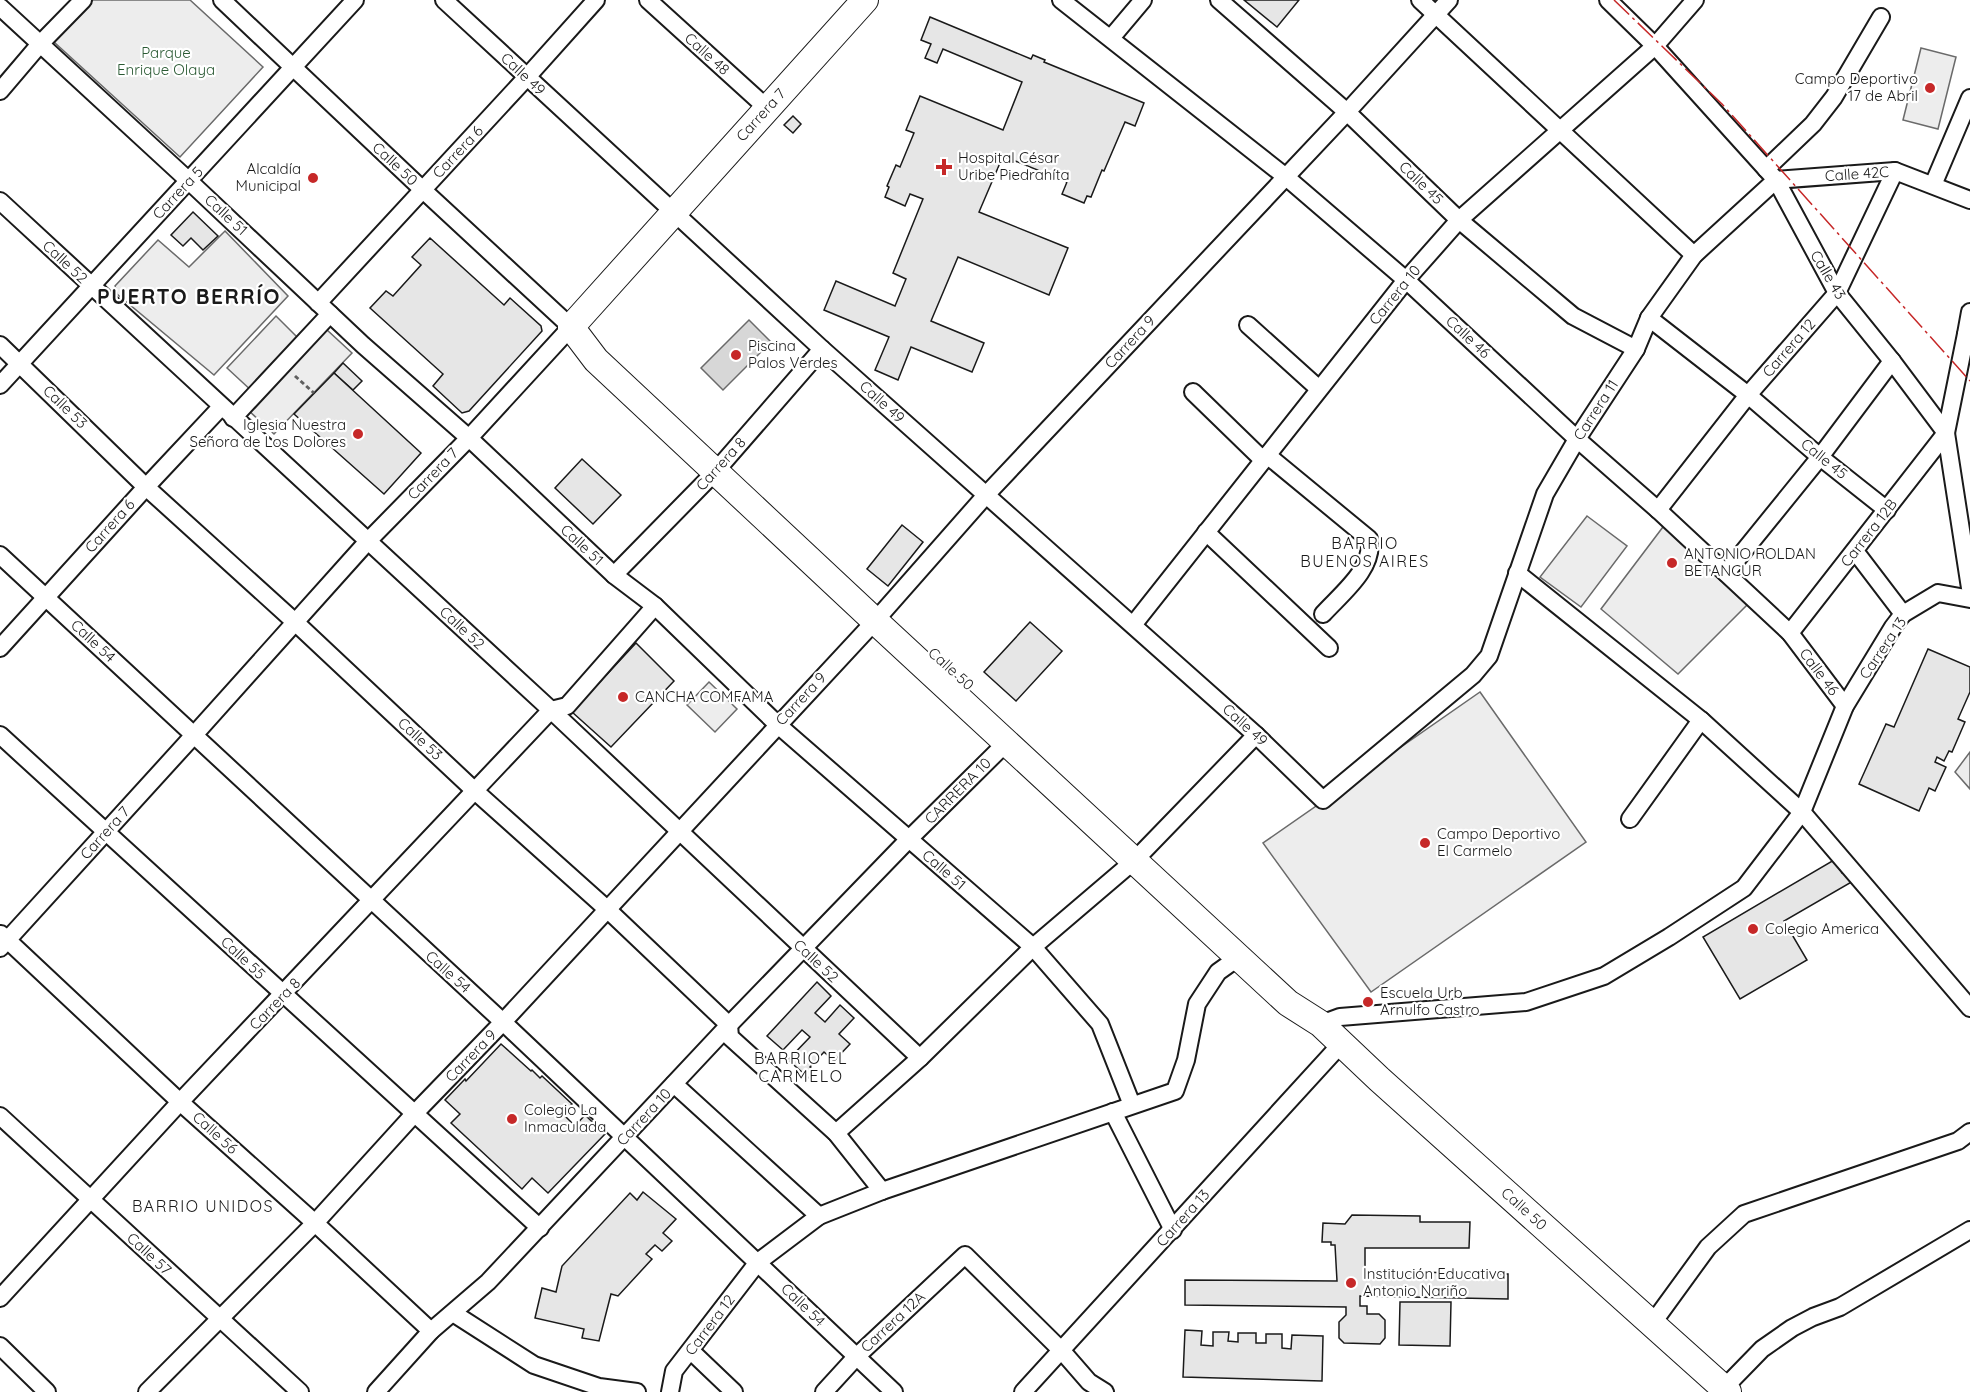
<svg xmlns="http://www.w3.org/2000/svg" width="1970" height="1392" viewBox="0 0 1970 1392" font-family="Quicksand,sans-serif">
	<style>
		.built { fill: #ededed; stroke: #6a6a6a; stroke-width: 1.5 }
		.water { fill: #d7d7d7; stroke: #6a6a6a; stroke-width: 1.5 }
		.building { fill: #e6e6e6; stroke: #1a1a1a; stroke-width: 1.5 }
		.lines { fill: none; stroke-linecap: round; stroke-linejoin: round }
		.street-casing { stroke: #1a1a1a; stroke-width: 20 }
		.primary-casing { stroke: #1a1a1a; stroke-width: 28 }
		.path { stroke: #5f5f5f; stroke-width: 3; stroke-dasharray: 4.5 3; stroke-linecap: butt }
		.street { stroke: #fff; stroke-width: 16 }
		.primary { stroke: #fff; stroke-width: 26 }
		.power { stroke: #c62828; stroke-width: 1.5; stroke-dasharray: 21 4.5 3 4.5; stroke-linecap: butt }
		.poi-dot { fill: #c62828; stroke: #fff; stroke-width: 2 }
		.labels { text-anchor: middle; stroke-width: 4.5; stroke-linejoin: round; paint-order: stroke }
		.park-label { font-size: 15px; fill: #2b5a34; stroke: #fff }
		.street-label { font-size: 15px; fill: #1a1a1a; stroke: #fff }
		.poi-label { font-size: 15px; fill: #1a1a1a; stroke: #fff; text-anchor: start }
		.neighbourhood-label { font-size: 16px; letter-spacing: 1.5px; fill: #1a1a1a; stroke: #fff }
		.district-label { font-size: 21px; font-weight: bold; letter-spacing: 1.5px; fill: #1a1a1a; stroke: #fff }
	</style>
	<rect width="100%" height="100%" fill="#fff"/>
	<!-- built -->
	<g class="built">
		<polygon points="93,0 190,0 263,67 180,157 54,42"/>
		<polygon points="1921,48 1956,57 1938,129 1903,120"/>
		<polygon points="225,231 288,296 214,375 117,294 115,286 158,240 189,267"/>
		<polygon points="276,316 302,342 254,393 227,368"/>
		<polygon points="322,329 327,330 352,353 274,434 248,410"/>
		<polygon points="1587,516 1627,546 1581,607 1540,577"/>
		<polygon points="1666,523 1749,603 1678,674 1601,609"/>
		<polygon points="709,682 737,709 715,732 687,705"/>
		<polygon points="1480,692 1586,842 1371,992 1263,843"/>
		<polygon points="1970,752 1970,789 1955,772"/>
	</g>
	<!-- water -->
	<polygon class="water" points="749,320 771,342 723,390 701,368"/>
	<!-- building -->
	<g class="building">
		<polygon points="1244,0 1299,0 1277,27"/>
		<polygon points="930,17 1031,59 1033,55 1045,60 1044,62 1144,103 1135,126 1125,122 1104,171 1102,170 1091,197 1087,196 1084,203 1062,194 1067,182 1003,156 979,212 1068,248 1049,295 958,257 931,321 984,343 972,372 911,347 898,380 875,370 889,337 824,310 836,281 895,306 906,279 893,273 923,199 910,194 905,206 885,197 889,187 887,186 896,165 900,167 914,133 906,130 920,96 1003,130 1022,82 943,49 937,63 925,58 931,44 921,40"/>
		<polygon points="793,116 801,124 793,133 784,125"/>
		<polygon points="193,212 218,236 203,250 191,238 183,246 171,235"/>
		<polygon points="430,238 504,305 510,298 541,326 542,331 469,411 462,413 433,386 443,374 370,308 386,291 393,296 421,265 412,257"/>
		<polygon points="343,363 362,381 353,390 334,373"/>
		<polygon points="334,373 421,453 384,494 294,414"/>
		<polygon points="582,459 621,495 593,524 555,488"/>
		<polygon points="902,525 923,542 888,586 867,569"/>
		<polygon points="1030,622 1062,651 1016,701 984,672"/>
		<polygon points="636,643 674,681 611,747 572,712"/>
		<polygon points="1928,649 1970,667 1970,692 1958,719 1965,722 1952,752 1949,751 1944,761 1937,757 1935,762 1946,767 1935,791 1929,788 1919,811 1859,784 1886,724 1894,727"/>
		<polygon points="1834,860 1842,873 1848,869 1855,880 1784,921 1807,960 1740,999 1703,937"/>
		<polygon points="817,982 831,996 815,1013 825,1022 840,1005 854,1018 839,1034 850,1044 834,1061 824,1052 810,1067 815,1072 809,1078 788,1060 810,1037 802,1030 783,1050 767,1036"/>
		<polygon points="501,1044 531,1071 532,1070 540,1078 542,1076 572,1104 563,1114 575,1126 585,1115 605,1134 548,1193 532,1178 522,1189 451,1123 460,1114 445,1100 465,1079 466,1081"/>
		<polygon points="643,1192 676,1219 663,1233 672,1241 662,1251 655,1245 646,1254 652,1259 618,1296 611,1294 599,1341 582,1338 584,1329 535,1318 542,1288 556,1292 562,1266 630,1193 637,1200"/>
		<polygon points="1352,1215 1420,1216 1420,1222 1470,1222 1469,1248 1365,1248 1365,1271 1508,1274 1508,1299 1360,1296 1360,1306 1367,1306 1367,1314 1379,1314 1385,1320 1385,1338 1380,1344 1344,1343 1339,1338 1339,1322 1346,1315 1346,1307 1185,1305 1185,1280 1337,1281 1335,1245 1331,1245 1331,1242 1322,1242 1323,1223 1345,1224"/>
		<polygon points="1400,1302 1451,1302 1450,1346 1399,1345"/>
		<polygon points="1185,1330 1202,1331 1201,1345 1213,1346 1213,1332 1229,1332 1228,1341 1238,1342 1238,1333 1256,1333 1256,1343 1266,1343 1266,1334 1282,1334 1282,1348 1291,1349 1292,1335 1323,1336 1322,1381 1183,1377"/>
	</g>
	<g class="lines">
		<!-- street casing -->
		<g class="street-casing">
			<g id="street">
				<polyline points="444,0 822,349 1256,735 1323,800 1473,675 1489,656 1545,494 1577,439 1636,349 1649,318 1694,255 1776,180 1895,171 1970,200"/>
				<polyline points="648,0 767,108"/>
				<polyline points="1061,0 1286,177 1406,280 1577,439 1658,510 1790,633 1845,706"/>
				<polyline points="1219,0 1347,112 1459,220 1573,316 1636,349"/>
				<polyline points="1420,0 1694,255"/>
				<polyline points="1608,0 1655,46 1776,180 1837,293 1892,361 1946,433 1970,588"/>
				<polyline points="0,7 189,181 363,345 469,438 614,575 655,606 778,725 1033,947 1100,1024 1132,1105"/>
				<polyline points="1111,38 1143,0"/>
				<polyline points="0,91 40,44 83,0"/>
				<polyline points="1766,169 1813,124 1834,97 1881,17"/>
				<polyline points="1933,185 1970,98"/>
				<polyline points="0,201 551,710 920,1058"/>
				<polyline points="318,303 527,77 596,0"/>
				<polyline points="1970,312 1966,334 1970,338"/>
				<polyline points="1649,318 1748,395 1820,457 1887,510"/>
				<polyline points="1248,325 1319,389"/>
				<polyline points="0,345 146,487 295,622 475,791 608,910 729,1025 730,1037 836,1133 882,1191"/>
				<polyline points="0,385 355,0"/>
				<polyline points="1193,392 1263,460"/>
				<polyline points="233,418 330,314"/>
				<path d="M1267,455L1369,539C1375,568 1341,594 1323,614"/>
				<polyline points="1658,510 1748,395 1837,293 1895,171"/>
				<polyline points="1206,532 1329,648"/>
				<polyline points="1855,551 1903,614"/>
				<polyline points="0,555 503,1022 894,1392"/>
				<polyline points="1517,573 1701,720 1802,812 1970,1008"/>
				<polyline points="1726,573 1820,457 1892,361"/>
				<polyline points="614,575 715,472 822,349"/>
				<polyline points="1133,625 1406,280 1459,220 1655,46 1695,0"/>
				<polyline points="1790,633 1946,433 1966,334"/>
				<polyline points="0,648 146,487 221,407"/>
				<polyline points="0,735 540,1228"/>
				<polyline points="1630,819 1701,720"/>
				<polyline points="1,934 180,1102 315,1223 431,1331"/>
				<polyline points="0,948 194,735 368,541 469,438 571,327 423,190 222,0"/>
				<polyline points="1321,1024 1340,1017 1526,1002 1604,976 1669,937 1744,888 1802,812 1845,706 1893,627 1903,614 1938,593 1970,599"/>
				<polyline points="674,1084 819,1216"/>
				<polyline points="1113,1112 1173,1230"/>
				<polyline points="0,1116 300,1392"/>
				<polyline points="836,1133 920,1058 1033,947 1135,860 1256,735"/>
				<polyline points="0,1298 180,1102 551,710 567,706 655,606"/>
				<polyline points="453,1313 534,1365 599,1387 637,1392"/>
				<polyline points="1652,1324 1708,1247 1744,1214 1958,1141 1970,1132"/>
				<polyline points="0,1346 47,1392"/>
				<polyline points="691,1351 734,1392"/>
				<polyline points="1724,1388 1762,1349 1792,1328 1813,1317 1840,1307 1970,1230"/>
				<polyline points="147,1392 315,1223 415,1113 503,1022 875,621 986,495 1347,112 1449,0"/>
				<polyline points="376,1392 431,1331 488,1282 729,1025 909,839 1006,743"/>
				<polyline points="670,1392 674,1371 758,1262 819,1216 882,1191 1175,1091 1186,1060 1197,1004 1218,972 1239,957"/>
				<polyline points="824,1392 856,1357 965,1255 1062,1351 1089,1382 1105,1392"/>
				<polyline points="1023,1392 1341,1044"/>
			</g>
		</g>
		<!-- primary casing -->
		<g class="primary-casing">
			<g id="primary">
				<polyline points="571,327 596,360 875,621 1288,1003 1321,1024 1379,1079 1728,1392"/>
				<polyline points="571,327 865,0"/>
			</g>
		</g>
		<!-- path -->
		<polyline class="path" points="295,376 314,393"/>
		<!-- street -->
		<use href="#street" class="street"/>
		<!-- primary -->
		<use href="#primary" class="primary"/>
		<!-- power -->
		<polyline class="power" points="1614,0 1722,104 1970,381"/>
	</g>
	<!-- markers -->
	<g class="poi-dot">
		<circle cx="1930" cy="88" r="6"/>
		<path d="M941 158h6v6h6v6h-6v6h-6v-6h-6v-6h6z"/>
		<circle cx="313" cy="178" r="6"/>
		<circle cx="736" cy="355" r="6"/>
		<circle cx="358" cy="434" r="6"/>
		<circle cx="1672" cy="563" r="6"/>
		<circle cx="623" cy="697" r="6"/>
		<circle cx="1425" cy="843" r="6"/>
		<circle cx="1753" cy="929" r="6"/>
		<circle cx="1368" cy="1002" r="6"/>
		<circle cx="512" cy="1119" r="6"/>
		<circle cx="1351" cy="1283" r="6"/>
	</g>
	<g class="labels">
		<!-- park labels -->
		<g class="park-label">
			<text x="166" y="58">Parque<tspan x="166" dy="17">Enrique Olaya</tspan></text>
		</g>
		<!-- street labels -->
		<g class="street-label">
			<text transform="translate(707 54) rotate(42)" y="5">Calle 48</text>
			<text transform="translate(523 74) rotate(43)" y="5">Calle 49</text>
			<text transform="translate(761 115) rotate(-48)" y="5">Carrera 7</text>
			<text transform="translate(458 152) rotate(-47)" y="5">Carrera 6</text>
			<text transform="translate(395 164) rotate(43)" y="5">Calle 50</text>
			<text transform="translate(1857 174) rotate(-4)" y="5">Calle 42C</text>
			<text transform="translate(1421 183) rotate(44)" y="5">Calle 45</text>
			<text transform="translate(178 193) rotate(-47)" y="5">Carrera 5</text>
			<text transform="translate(226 215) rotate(43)" y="5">Calle 51</text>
			<text transform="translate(65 262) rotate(43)" y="5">Calle 52</text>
			<text transform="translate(1828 275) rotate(59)" y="5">Calle 43</text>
			<text transform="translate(1395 295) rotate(-51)" y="5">Carrera 10</text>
			<text transform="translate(1468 337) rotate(43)" y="5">Calle 46</text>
			<text transform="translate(1130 342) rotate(-47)" y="5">Carrera 9</text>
			<text transform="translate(1789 348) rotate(-49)" y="5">Carrera 12</text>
			<text transform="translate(882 402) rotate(42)" y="5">Calle 49</text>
			<text transform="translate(65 407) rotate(44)" y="5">Calle 53</text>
			<text transform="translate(1596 410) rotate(-57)" y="5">Carrera 11</text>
			<text transform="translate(1824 459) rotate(39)" y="5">Calle 45</text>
			<text transform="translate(721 464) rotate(-48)" y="5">Carrera 8</text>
			<text transform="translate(433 474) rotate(-46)" y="5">Carrera 7</text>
			<text transform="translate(110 526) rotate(-48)" y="5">Carrera 6</text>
			<text transform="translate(1869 533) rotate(-52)" y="5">Carrera 12B</text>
			<text transform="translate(582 545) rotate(43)" y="5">Calle 51</text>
			<text transform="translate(462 628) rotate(43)" y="5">Calle 52</text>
			<text transform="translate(93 641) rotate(43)" y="5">Calle 54</text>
			<text transform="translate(1883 648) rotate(-56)" y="5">Carrera 13</text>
			<text transform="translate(951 669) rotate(42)" y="5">Calle 50</text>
			<text transform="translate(1819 672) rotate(53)" y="5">Calle 46</text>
			<text transform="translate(801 699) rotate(-47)" y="5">Carrera 9</text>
			<text transform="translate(1245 725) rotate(42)" y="5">Calle 49</text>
			<text transform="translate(420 739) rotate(43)" y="5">Calle 53</text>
			<text transform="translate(958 791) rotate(-45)" y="5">CARRERA 10</text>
			<text transform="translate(105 833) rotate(-48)" y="5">Carrera 7</text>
			<text transform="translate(944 870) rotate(41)" y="5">Calle 51</text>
			<text transform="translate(243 958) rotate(43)" y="5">Calle 55</text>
			<text transform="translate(816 961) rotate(43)" y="5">Calle 52</text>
			<text transform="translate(448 972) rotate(42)" y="5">Calle 54</text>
			<text transform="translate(275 1004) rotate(-46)" y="5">Carrera 8</text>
			<text transform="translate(471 1056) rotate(-46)" y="5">Carrera 9</text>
			<text transform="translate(644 1117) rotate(-47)" y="5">Carrera 10</text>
			<text transform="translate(215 1133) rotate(42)" y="5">Calle 56</text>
			<text transform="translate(1524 1209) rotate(42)" y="5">Calle 50</text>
			<text transform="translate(1183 1218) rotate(-48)" y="5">Carrera 13</text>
			<text transform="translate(149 1254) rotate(43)" y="5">Calle 57</text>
			<text transform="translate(803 1305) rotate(44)" y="5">Calle 54</text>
			<text transform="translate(893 1322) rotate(-43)" y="5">Carrera 12A</text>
			<text transform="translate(710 1325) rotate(-53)" y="5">Carrera 12</text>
		</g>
		<!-- poi labels -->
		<g class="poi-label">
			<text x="1918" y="84" text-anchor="end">Campo Deportivo<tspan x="1918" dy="17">17 de Abril</tspan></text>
			<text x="958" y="163">Hospital César<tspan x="958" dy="17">Uribe Piedrahíta</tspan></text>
			<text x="301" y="174" text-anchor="end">Alcaldía<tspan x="301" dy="17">Municipal</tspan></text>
			<text x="748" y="351">Piscina<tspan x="748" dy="17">Palos Verdes</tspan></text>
			<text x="346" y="430" text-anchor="end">Iglesia Nuestra<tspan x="346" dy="17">Señora de Los Dolores</tspan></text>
			<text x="1684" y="559">ANTONIO ROLDAN<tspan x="1684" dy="17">BETANCUR</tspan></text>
			<text x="635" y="702">CANCHA COMFAMA</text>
			<text x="1437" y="839">Campo Deportivo<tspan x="1437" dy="17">El Carmelo</tspan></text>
			<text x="1765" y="934">Colegio America</text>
			<text x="1380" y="998">Escuela Urb<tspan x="1380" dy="17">Arnulfo Castro</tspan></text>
			<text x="524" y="1115">Colegio La<tspan x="524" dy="17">Inmaculada</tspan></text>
			<text x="1363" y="1279">Institución Educativa<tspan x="1363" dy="17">Antonio Nariño</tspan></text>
		</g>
		<!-- neighbourhood labels -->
		<g class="neighbourhood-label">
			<text x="1365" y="549">BARRIO<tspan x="1365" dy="18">BUENOS AIRES</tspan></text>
			<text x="801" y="1064">BARRIO EL<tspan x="801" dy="18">CARMELO</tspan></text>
			<text x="203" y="1212">BARRIO UNIDOS</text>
		</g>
		<!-- district labels -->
		<g class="district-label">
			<text x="189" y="304">PUERTO BERRÍO</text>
		</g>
	</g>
</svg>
